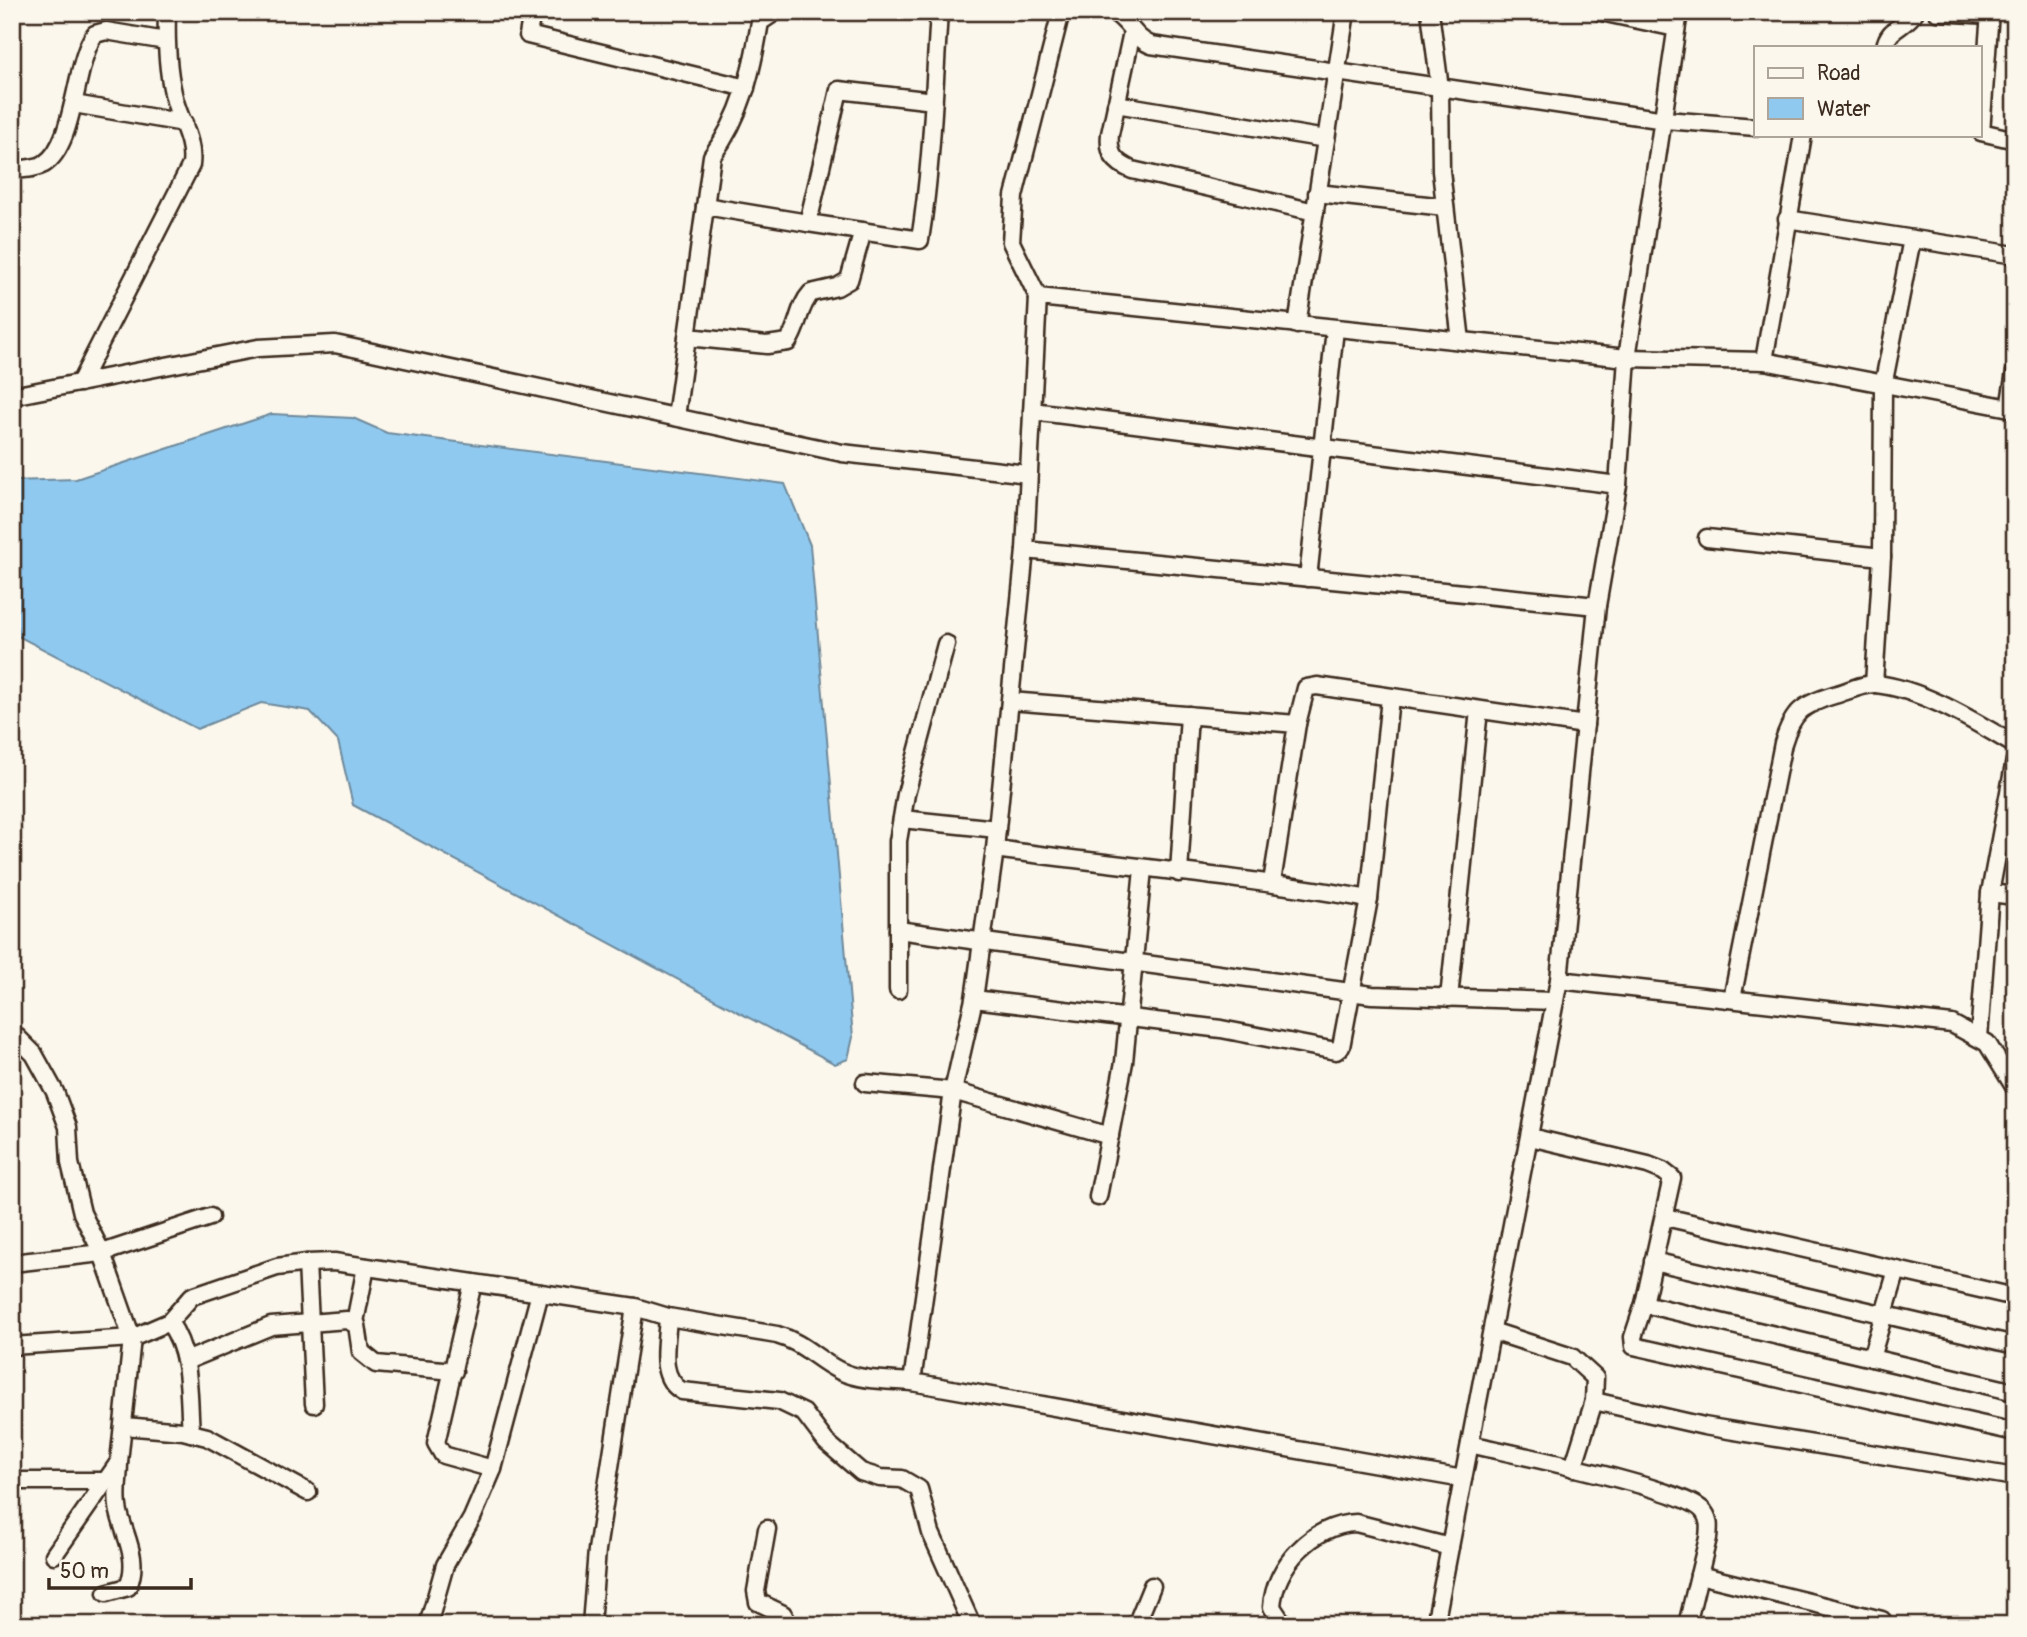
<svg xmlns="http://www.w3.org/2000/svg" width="2027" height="1637" viewBox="0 0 2027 1637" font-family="Pangolin,sans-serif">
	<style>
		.water { fill: #90c9ef; stroke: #6e899b; stroke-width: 2 }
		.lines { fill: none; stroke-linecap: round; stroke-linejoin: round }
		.minor-casing { stroke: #3b2a1e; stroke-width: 21 }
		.minor { stroke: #fbf7ec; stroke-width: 16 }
	</style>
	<rect width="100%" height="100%" fill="#fbf7ec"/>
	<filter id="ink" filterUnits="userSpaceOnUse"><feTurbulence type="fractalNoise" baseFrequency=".0143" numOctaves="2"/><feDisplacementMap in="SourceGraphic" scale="14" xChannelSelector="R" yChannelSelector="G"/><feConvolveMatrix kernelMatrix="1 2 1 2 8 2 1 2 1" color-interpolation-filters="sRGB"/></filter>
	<g filter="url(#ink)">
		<!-- water -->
		<polygon class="water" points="272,414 353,418 387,433 785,484 810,545 853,1037 848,1059 835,1064 353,805 338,741 310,711 261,703 197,729 12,633 12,481 76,479"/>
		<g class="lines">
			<!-- minor casing -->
			<g class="minor-casing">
				<g id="minor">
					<polyline points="532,12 528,35 746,88"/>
					<path d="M1113,12C1129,20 1133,38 1151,45L1665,120L1756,127"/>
					<polyline points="1430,12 1440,88 1441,171 1461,341"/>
					<polyline points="1601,12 1676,28"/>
					<polyline points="1937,12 1989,15"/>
					<polyline points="1990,12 1981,132 2015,140"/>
					<path d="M1132,32L1110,134C1108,154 1114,162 1132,170L1315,212"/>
					<path d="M1885,47C1888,27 1905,28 1915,12"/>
					<path d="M934,101L839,90L808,223L920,240C932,165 934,88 939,12"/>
					<polyline points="74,104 184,123"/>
					<polyline points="1116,104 1326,139"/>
					<path d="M12,170C23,169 35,169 44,164C76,144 74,61 95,34L106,31L166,41"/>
					<polyline points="1317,193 1445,207"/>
					<polyline points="705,206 808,223"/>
					<polyline points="1787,219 2015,255"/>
					<polyline points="1038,297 1011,242 1014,196 1061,12"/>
					<polyline points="1297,325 1346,12"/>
					<path d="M687,337L767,345L788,342C799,326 798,307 811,293L837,287L849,280L863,231"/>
					<polyline points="1764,361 1803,135"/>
					<path d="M80,383L191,165C194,141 181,123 175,101C167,72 166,42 167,12"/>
					<polyline points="12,396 258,348 335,344 842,453 1028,474"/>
					<polyline points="2009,408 2015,372"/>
					<polyline points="1032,411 1618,485"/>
					<path d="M676,417L712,156C742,116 752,71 760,22L775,12"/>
					<polyline points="1707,538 1882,557"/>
					<polyline points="1308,578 1335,329"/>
					<polyline points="1597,606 1025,550 1038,297 1627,358 1764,361 2015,409"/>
					<polyline points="1874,684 1882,557 1883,386 1912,239"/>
					<polyline points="1010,701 1297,724 1272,882"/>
					<polyline points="1297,724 1306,688 1317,686 1585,725"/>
					<polyline points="902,819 997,829"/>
					<path d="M995,849C1120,866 1245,877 1369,899"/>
					<polyline points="1179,873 1189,715"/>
					<polyline points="1990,893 2015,896"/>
					<polyline points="898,930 1372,995 1555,1001"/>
					<polyline points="1559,980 1952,1024 1987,1043 2015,1088"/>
					<polyline points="898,990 898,841 906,794 946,644"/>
					<polyline points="1449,998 1479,710"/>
					<polyline points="974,999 1221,1029 1336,1051 1341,1047 1369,899 1390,698"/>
					<path d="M1732,999L1783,743C1793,711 1802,705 1834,695C1846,692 1864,683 1876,684C1923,689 1975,722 2015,745"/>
					<polyline points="12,1032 34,1054 55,1092 68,1127 70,1163 82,1213 102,1253 132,1338 119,1462 54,1555"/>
					<polyline points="1979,1038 1990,893 2015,760"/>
					<polyline points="865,1083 953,1091 1110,1136"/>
					<polyline points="1530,1137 1648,1165 1663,1171 1672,1178 1644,1304 1633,1337 1634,1346 2015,1432"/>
					<polyline points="1098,1197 1124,1062 1143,869"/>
					<polyline points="1665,1217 2015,1297"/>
					<polyline points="1653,1261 2015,1345"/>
					<polyline points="12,1263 102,1253 210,1217"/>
					<polyline points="307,1263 314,1404"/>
					<polyline points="473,1283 436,1443 443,1455 493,1469"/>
					<polyline points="1644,1304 2015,1392"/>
					<path d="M668,1317C667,1343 657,1377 682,1391L779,1401L804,1413L826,1442L861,1472L880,1478L902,1479L919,1489L931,1533L972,1625"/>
					<path d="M169,1322C192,1354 188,1395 191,1433"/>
					<polyline points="355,1322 366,1267"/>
					<polyline points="1492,1331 1572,1357 1595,1378 1594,1401 1704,1426 2015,1477"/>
					<path d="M12,1346L132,1338L169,1322L192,1296L277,1267L307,1263L334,1262L635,1307L668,1317L777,1335C803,1342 817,1360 840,1371C861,1381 889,1380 912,1382L1463,1479"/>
					<polyline points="1871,1358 1897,1270"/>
					<polyline points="186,1361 271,1326 347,1320 357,1325 361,1352 376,1364 454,1371"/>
					<polyline points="912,1382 953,1091 974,999 995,849 1025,550"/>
					<polyline points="124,1426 183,1431 207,1437 308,1492"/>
					<path d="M1470,1444C1507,1453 1689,1489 1704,1512C1710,1520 1709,1528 1708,1538L1687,1625"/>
					<polyline points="1573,1468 1594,1401"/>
					<polyline points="12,1481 104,1481"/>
					<polyline points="767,1529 756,1591 758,1602 783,1614 789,1625"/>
					<polyline points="1699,1575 1882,1620"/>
					<path d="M106,1593L128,1587C140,1559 125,1538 119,1512C115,1496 119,1478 119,1462"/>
					<polyline points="428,1625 445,1565 472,1518 493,1469 540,1293"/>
					<polyline points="591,1625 597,1550 635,1307"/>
					<polyline points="1136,1625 1152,1586"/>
					<path d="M1284,1625L1272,1607C1274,1566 1314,1524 1356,1523L1450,1547"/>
					<polyline points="1435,1625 1559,980 1597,606 1618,485 1627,358 1679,12"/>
				</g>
			</g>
			<!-- minor -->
			<use href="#minor" class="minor"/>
		</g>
	</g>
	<!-- margin -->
	<rect width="2027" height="1637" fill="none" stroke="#fbf7ec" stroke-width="42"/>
	<rect x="21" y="21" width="1985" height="1595" fill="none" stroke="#3b2a1e" stroke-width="2.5" filter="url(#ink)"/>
	<!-- legend -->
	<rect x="1754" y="46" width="228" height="91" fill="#fbf7ec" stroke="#aea59a" stroke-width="2"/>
	<rect x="1768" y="68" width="35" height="10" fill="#fbf7ec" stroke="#aea59a" stroke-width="2"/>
	<text x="1817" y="80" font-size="21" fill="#3b2a1e">Road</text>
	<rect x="1768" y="98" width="35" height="21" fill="#90c9ef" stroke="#aea59a" stroke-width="2"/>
	<text x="1817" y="116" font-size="21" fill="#3b2a1e">Water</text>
	<!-- scale -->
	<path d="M49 1578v10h142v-10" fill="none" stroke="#3b2a1e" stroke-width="3.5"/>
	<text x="60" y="1578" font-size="21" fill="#3b2a1e" stroke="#fbf7ec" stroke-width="5" paint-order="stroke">50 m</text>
</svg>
